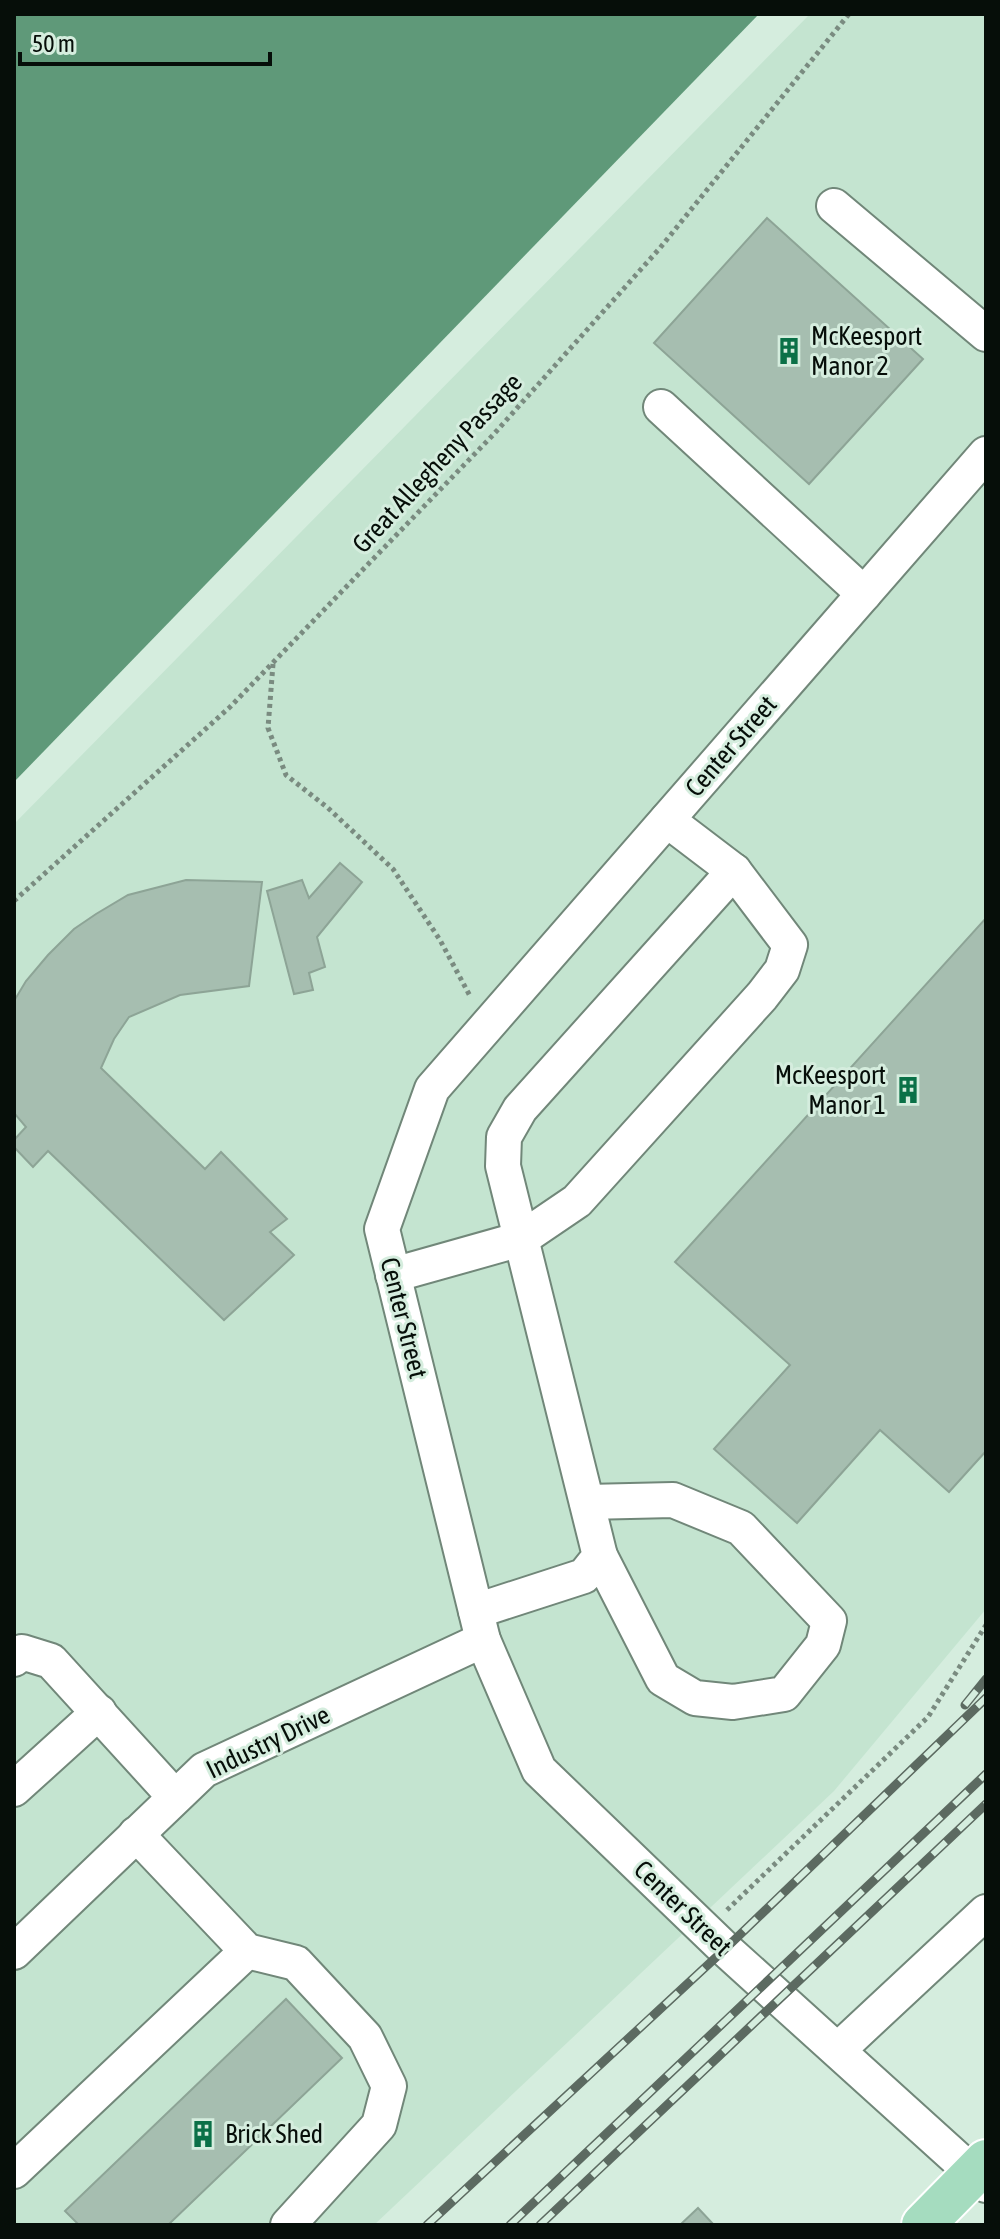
<svg xmlns="http://www.w3.org/2000/svg" width="1000" height="2239" viewBox="0 0 1000 2239" font-family="'Asap Condensed',sans-serif">
	<style>
		.built { fill: #c4e4d0 }
		.water { fill: #5f9979 }
		.building { fill: #a6beb0; stroke: #8da496; stroke-width: 2 }
		.lines { fill: none; stroke-linecap: round; stroke-linejoin: round }
		.minor-casing { stroke: #718779; stroke-width: 38 }
		.major-casing { stroke: #fff; stroke-width: 46 }
		.path { stroke: #7a8b80; stroke-width: 5; stroke-dasharray: 4 4; stroke-linecap: butt }
		.minor { stroke: #fff; stroke-width: 34 }
		.major { stroke: #a5dcbf; stroke-width: 42 }
		.rail-casing { stroke: #5c6a61; stroke-width: 9 }
		.rail { stroke: #d5edde; stroke-width: 6; stroke-dasharray: 18; stroke-linecap: butt }
		.labels { text-anchor: middle; stroke-width: 6; stroke-linejoin: round; paint-order: stroke }
		.poi-label { font-size: 26px; fill: #060e09; stroke: #d5edde; text-anchor: start }
		.street-label { font-size: 26px; fill: #060e09; stroke: #d5edde }
	</style>
	<rect width="100%" height="100%" fill="#d5edde"/>
	<!-- built -->
	<polygon class="built" points="810,14 986,14 986,1609 834,1791 374,2225 14,2225 14,824"/>
	<!-- water -->
	<polygon class="water" points="14,14 759,14 14,782"/>
	<!-- building -->
	<g class="building">
		<polygon points="767,218 923,359 809,484 654,343"/>
		<polygon points="340,863 362,882 317,937 325,967 309,973 313,990 294,994 267,891 302,880 309,898"/>
		<polygon points="186,880 262,882 249,986 180,995 129,1017 114,1039 101,1068 205,1169 221,1152 287,1219 270,1232 294,1255 224,1320 48,1151 33,1167 14,1147 14,1140 26,1127 14,1113 14,1001 26,981 48,955 74,929 96,914 128,895"/>
		<polygon points="986,918 986,1451 949,1492 880,1430 797,1523 714,1449 790,1365 675,1262"/>
		<polygon points="286,1999 342,2058 168,2225 79,2225 65,2211"/>
		<polygon points="698,2208 714,2225 680,2225"/>
	</g>
	<g class="lines">
		<!-- minor casing -->
		<g class="minor-casing">
			<g id="minor">
				<polyline points="834,206 986,334"/>
				<polyline points="661,407 864,594"/>
				<polyline points="986,454 432,1089 382,1229 483,1640 539,1770 725,1949 986,2185"/>
				<polyline points="393,1275 521,1239 577,1201 762,996 782,970 790,945 734,871"/>
				<polyline points="587,1502 673,1500 741,1528 829,1621 823,1645 784,1694 733,1702 695,1698 663,1679 600,1556"/>
				<polyline points="476,1611 584,1576 600,1556 503,1166 504,1137 520,1109 734,871 667,820"/>
				<polyline points="14,1659 22,1652 51,1661 175,1797"/>
				<polyline points="14,1789 99,1712"/>
				<polyline points="136,1834 247,1951 296,1963 365,2037 389,2086 379,2125 288,2225"/>
				<polyline points="14,1952 204,1770 483,1640"/>
				<polyline points="838,2050 986,1912"/>
				<polyline points="14,2171 247,1951"/>
			</g>
		</g>
		<!-- major casing -->
		<g class="major-casing">
			<polyline id="major" points="923,2225 986,2161"/>
		</g>
		<!-- path -->
		<g class="path">
			<polyline points="273,664 268,728 286,775 328,808 393,869 440,940 470,996"/>
			<polyline points="14,901 230,707 493,435 660,248 849,14"/>
			<polyline points="727,1910 928,1717 986,1625"/>
		</g>
		<!-- minor -->
		<use href="#minor" class="minor"/>
		<!-- major -->
		<use href="#major" class="major"/>
		<!-- rail casing -->
		<g class="rail-casing">
			<g id="rail">
				<polyline points="965,1705 986,1679"/>
				<polyline points="427,2225 725,1949 986,1698"/>
				<polyline points="510,2225 986,1774"/>
				<polyline points="540,2225 986,1804"/>
			</g>
		</g>
		<!-- rail -->
		<use href="#rail" class="rail"/>
	</g>
	<!-- icons -->
	<defs>
		<g id="building-bare" transform="scale(2.16)"><path d="M-4-6H4V6H1V3H-1V6H-4ZM-2.5-4.3h1.7v1.8h-1.7ZM.8-4.3h1.7v1.8H.8ZM-2.5-1h1.7V.8h-1.7ZM.8-1h1.7V.8H.8Z" fill="#0a7047" stroke="#d5edde" stroke-width="2.5" paint-order="stroke"/></g>
	</defs>
	<g fill-rule="evenodd">
		<use href="#building-bare" x="789" y="351"/>
		<use href="#building-bare" x="908" y="1090"/>
		<use href="#building-bare" x="203" y="2134"/>
	</g>
	<g class="labels">
		<!-- poi labels -->
		<g class="poi-label">
			<text x="811" y="345">McKeesport<tspan x="811" dy="30">Manor 2</tspan></text>
			<text x="886" y="1084" text-anchor="end">McKeesport<tspan x="886" dy="30">Manor 1</tspan></text>
			<text x="225" y="2143">Brick Shed</text>
		</g>
		<!-- street labels -->
		<g class="street-label">
			<text transform="translate(437 463) rotate(-47)" y="9">Great Allegheny Passage</text>
			<text transform="translate(731 746) rotate(-49)" y="9">Center Street</text>
			<text transform="translate(404 1318) rotate(76)" y="9">Center Street</text>
			<text transform="translate(268 1742) rotate(-26)" y="9">Industry Drive</text>
			<text transform="translate(683 1908) rotate(44)" y="9">Center Street</text>
		</g>
	</g>
	<!-- border -->
	<rect width="1000" height="2239" fill="none" stroke="#060e09" stroke-width="32"/>
	<!-- scale -->
	<path d="M20 52v12h250v-12" fill="none" stroke="#060e09" stroke-width="4"/>
	<text x="32" y="52" font-size="24" fill="#060e09" stroke="#d5edde" stroke-width="6" paint-order="stroke">50 m</text>
</svg>
